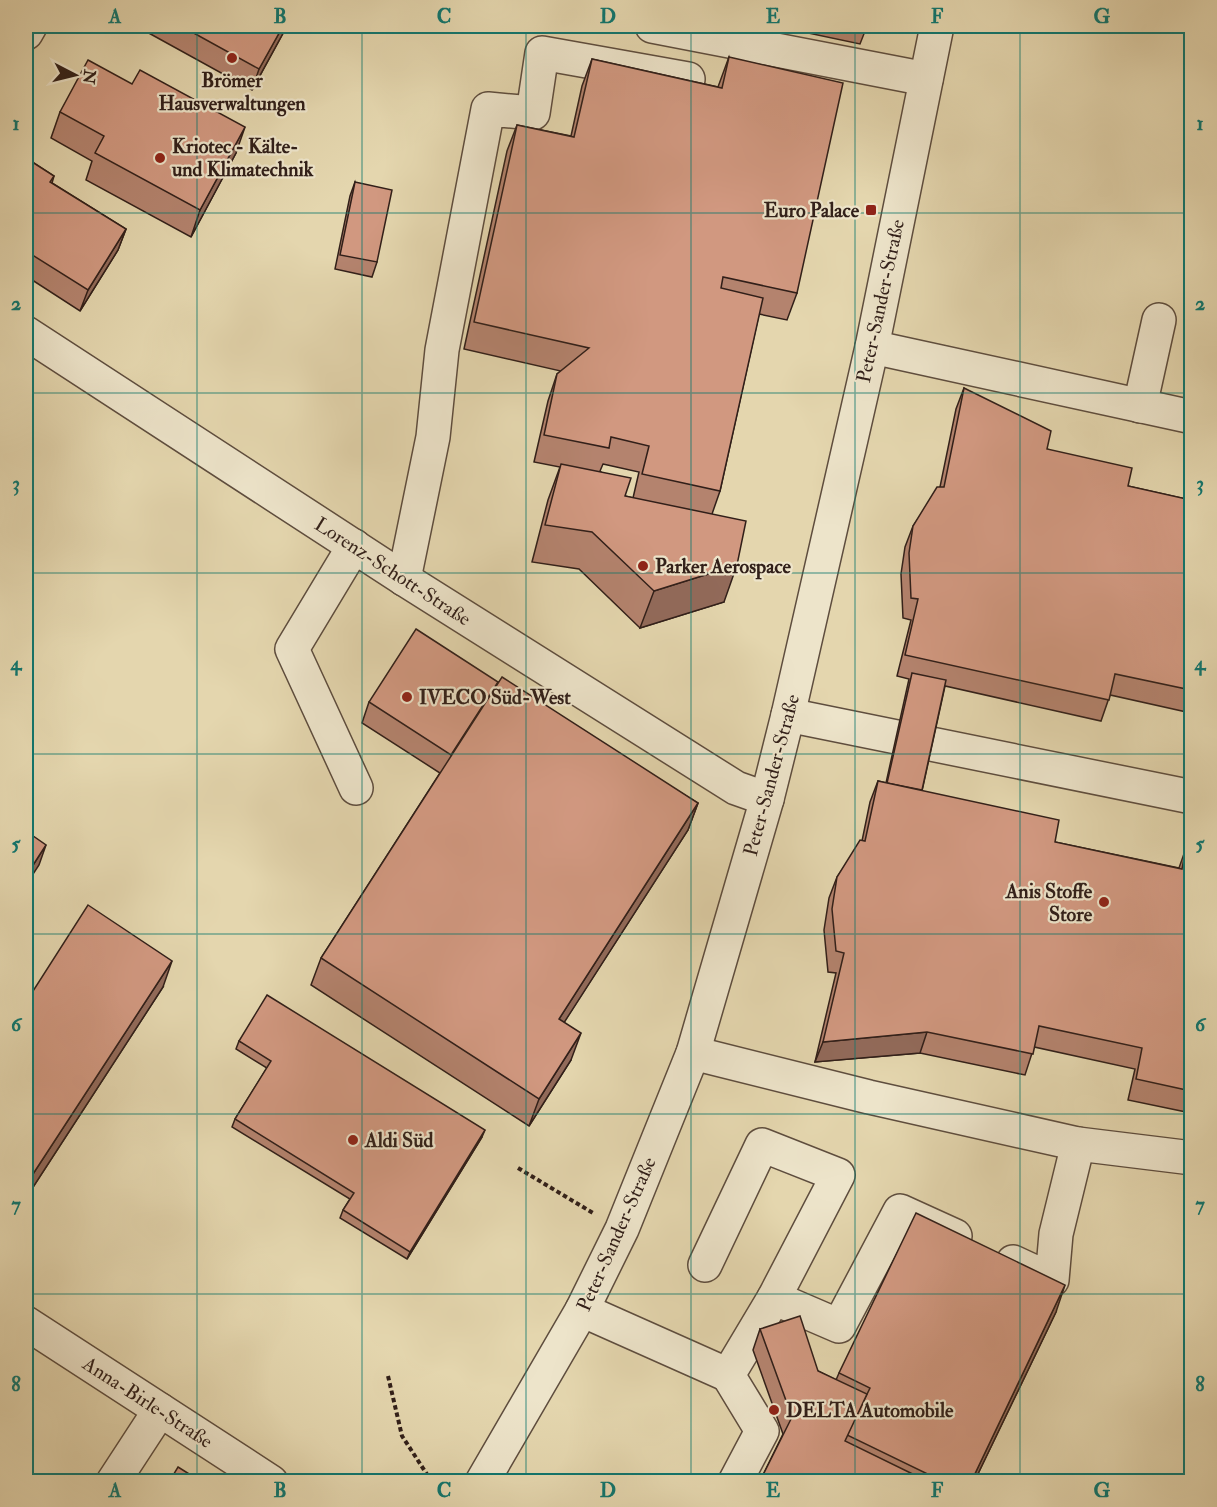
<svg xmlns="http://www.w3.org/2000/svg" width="1217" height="1507" viewBox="0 0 1217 1507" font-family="'IM FELL Double Pica',serif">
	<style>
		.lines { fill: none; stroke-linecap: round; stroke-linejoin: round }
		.minor-casing { stroke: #5e4d3e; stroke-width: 36 }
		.path { stroke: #311f19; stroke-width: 4; stroke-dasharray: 4.5 3; stroke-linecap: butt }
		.minor { stroke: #ede4ca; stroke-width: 33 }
		.wall { fill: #b4836e; stroke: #311f19; stroke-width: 1.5; fill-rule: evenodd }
		.shaded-wall { fill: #926a5a; stroke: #311f19; stroke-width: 1.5 }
		.building { fill: #d19880; stroke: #311f19; stroke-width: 1.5 }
		.grid { fill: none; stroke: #0f766e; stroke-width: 1.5; stroke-opacity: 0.55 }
		.poi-dot { fill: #8f2418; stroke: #ede4ca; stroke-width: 2 }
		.labels { text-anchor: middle; stroke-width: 4.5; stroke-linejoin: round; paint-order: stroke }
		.poi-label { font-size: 20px; font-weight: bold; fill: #311f19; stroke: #ede4ca; text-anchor: start }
		.street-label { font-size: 20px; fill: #311f19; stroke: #ede4ca }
		.neatline { fill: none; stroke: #0f766e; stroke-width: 2 }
		.grid-label { font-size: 20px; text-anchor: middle; font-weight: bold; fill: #0f766e }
	</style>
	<rect width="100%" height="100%" fill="#e4d6ae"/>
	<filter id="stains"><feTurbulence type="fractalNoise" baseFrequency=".00333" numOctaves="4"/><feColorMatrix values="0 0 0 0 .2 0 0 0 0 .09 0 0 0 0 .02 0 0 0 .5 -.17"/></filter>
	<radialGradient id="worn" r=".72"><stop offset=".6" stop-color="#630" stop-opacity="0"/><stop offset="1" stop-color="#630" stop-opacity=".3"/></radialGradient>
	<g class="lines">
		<!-- minor casing -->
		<g class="minor-casing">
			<g id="minor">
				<polyline points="652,26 926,79"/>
				<polyline points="26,33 30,26"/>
				<polyline points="26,333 404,579 736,788 767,799"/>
				<polyline points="872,347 1192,417"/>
				<polyline points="1140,406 1159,320"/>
				<polyline points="354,546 292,649 356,788"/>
				<polyline points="404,579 433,437 442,350 488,109 533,113 542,53 688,79"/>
				<polyline points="788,715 1192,797"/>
				<polyline points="693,1053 869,1097 1078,1144 1192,1158"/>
				<polyline points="1013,1262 1052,1280 1056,1234 1078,1144"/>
				<polyline points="705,1265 762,1145 838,1175 774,1298 839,1326 900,1211 955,1236"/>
				<polyline points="582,1310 728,1375"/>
				<polyline points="26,1323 271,1482"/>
				<polyline points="113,1482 160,1410"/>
				<polyline points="482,1482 582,1310 622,1229 693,1053 767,799 788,715 872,347 937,26"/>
				<polyline points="735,1482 762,1431 728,1375 774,1298"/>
			</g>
		</g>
		<!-- path -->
		<g class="path">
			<polyline points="518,1168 593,1213"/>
			<polyline points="388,1376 402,1436 432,1482"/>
		</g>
		<!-- minor -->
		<use href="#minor" class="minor"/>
	</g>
	<!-- wall -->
	<g class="wall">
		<polygon points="136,26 287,26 252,90"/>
		<polygon points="775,26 867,26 860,44"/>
		<path d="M729,57L797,293L787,320L759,314L720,491L712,514L724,602L640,628L579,569L532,562L548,500L560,467L534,462L548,401L557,374L561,371L464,349L507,151L517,125L571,136L582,86L592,59L718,87ZM603,464L639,472L633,498L625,496L600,471Z"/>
		<polygon points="60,112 236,153 191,237 86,180 92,161 51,138"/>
		<polygon points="26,158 54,176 52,183 126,229 118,250 80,311 26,276"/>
		<polygon points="355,182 377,262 372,277 335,269 350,196"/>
		<polygon points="964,388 1047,449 1128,486 1191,500 1191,713 1110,695 1101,721 945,686 922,791 1055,842 1179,868 1186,848 1191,849 1191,1113 1128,1100 1135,1069 1034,1047 1025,1075 920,1053 815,1062 836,973 828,972 824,930 829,898 837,877 862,841 870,802 878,781 886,783 909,679 897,676 911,620 903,618 901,574 905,547 913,526 940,487 956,409"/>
		<polygon points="498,682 698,803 688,830 564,1022 571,1060 529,1126 311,985 321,958 440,773 362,723 369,702"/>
		<polygon points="163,987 26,1198 26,1002"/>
		<polygon points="239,1041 482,1137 407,1259 340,1218 343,1210 350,1199 232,1127 235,1119 267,1068 236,1049"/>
		<polygon points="1056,1312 974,1482 753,1482 762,1477 783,1434 753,1350 760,1329 818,1371 836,1380 839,1373"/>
	</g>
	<!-- shaded-wall -->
	<g class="shaded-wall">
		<polygon points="283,26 287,26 252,90 259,69"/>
		<polygon points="245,127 236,153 191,237 200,210"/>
		<polygon points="126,229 118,250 80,311 88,290"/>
		<polygon points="737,565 724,602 640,628 654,591"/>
		<polygon points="698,803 688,830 549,1046 559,1019"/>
		<polygon points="46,845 39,865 26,885 26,876"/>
		<polygon points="172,961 163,987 26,1198 26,1195 33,1174"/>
		<polygon points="927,1032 920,1053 815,1062 823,1042"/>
		<polygon points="581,1033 571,1060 529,1126 539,1099"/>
		<polygon points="485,1130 482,1137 407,1259 410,1252"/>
		<polygon points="1065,1285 1056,1312 974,1482 971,1482"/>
	</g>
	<!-- building -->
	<g class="building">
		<polygon points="181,26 283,26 259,69"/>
		<polygon points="729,57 843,83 797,293 723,277 721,288 763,298 720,491 642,474 649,446 611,437 609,448 544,435 557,374 589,348 474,322 517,125 574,137 592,59 722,88"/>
		<polygon points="88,60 132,84 140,70 245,127 200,210 95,153 104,136 60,112"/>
		<polygon points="26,158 54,176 50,182 126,229 88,290 26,251 26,220 32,210 26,206"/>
		<polygon points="355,182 392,190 377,262 340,255"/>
		<polygon points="964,388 1051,431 1047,449 1132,468 1128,486 1191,500 1191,690 1115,674 1109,700 905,655 918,599 911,598 909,553 913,526 937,487 944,487"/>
		<polygon points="561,464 631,478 625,496 746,521 737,565 654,591 592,532 545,525"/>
		<polygon points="416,629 498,682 451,755 369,702"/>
		<polygon points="912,673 946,680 922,790 887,783"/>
		<polygon points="502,677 698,803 559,1019 581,1033 539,1099 321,958"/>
		<polygon points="878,781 1059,820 1055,842 1182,869 1186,848 1191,849 1191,1091 1136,1079 1142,1048 1039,1026 1033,1054 927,1032 823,1042 844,953 836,951 832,909 837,877 860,840 865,841"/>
		<polygon points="26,831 46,845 26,876"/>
		<polygon points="88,905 172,961 33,1174 26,1169 26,1002"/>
		<polygon points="267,995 485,1130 410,1252 343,1210 354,1193 235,1119 271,1061 239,1041"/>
		<polygon points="916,1213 1065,1285 971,1482 944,1482 847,1435 870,1388 839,1373"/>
		<polygon points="800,1316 818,1371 867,1394 845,1441 929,1482 753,1482 762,1477 792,1417 760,1329"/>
		<polygon points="178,1467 202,1482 169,1482"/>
	</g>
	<!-- grid -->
	<path class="grid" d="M197,26V1482M362,26V1482M526,26V1482M691,26V1482M855,26V1482M1020,26V1482M26,213H1192M26,393H1192M26,573H1192M26,754H1192M26,934H1192M26,1114H1192M26,1294H1192"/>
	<!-- markers -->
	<g class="poi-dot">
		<circle cx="232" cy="58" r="6"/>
		<circle cx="160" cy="158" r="6"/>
		<rect x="865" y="204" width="12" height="12" rx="3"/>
		<circle cx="643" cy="566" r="6"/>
		<circle cx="407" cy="697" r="6"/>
		<circle cx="1104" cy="902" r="6"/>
		<circle cx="353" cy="1140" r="6"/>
		<circle cx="774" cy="1410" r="6"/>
	</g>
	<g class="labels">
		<!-- poi labels -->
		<g class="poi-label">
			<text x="232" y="87" text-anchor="middle">Brömer<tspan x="232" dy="23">Hausverwaltungen</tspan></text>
			<text x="172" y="153">Kriotec - Kälte-<tspan x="172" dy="23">und Klimatechnik</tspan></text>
			<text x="859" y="217" text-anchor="end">Euro Palace</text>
			<text x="655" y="573">Parker Aerospace</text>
			<text x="419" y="704">IVECO Süd-West</text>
			<text x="1092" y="898" text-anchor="end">Anis Stoffe<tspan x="1092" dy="23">Store</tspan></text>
			<text x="365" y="1147">Aldi Süd</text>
			<text x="786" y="1417">DELTA Automobile</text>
		</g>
		<!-- street labels -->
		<g class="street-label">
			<text transform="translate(880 301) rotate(-78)" y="7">Peter-Sander-Straße</text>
			<text transform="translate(393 571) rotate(33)" y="7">Lorenz-Schott-Straße</text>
			<text transform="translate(771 775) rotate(-75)" y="7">Peter-Sander-Straße</text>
			<text transform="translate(616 1234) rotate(-66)" y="7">Peter-Sander-Straße</text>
			<text transform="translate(148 1402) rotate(33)" y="7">Anna-Birle-Straße</text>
		</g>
	</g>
	<!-- margin -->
	<rect width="1217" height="1507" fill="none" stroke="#e4d6ae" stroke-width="66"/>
	<!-- north arrow -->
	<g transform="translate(75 75) rotate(97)" stroke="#ede4ca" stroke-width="4.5" paint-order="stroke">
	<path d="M0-4.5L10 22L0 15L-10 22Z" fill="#311f19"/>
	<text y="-9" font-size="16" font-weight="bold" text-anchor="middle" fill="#311f19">N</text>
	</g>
	<rect x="33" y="33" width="1151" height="1441" class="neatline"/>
	<g class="grid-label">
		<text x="115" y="23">A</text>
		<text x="280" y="23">B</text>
		<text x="444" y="23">C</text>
		<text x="608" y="23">D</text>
		<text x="773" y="23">E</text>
		<text x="937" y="23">F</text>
		<text x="1102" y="23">G</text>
		<text x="16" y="130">1</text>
		<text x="1200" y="130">1</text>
		<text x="16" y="310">2</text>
		<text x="1200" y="310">2</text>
		<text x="16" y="490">3</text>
		<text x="1200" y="490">3</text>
		<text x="16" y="670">4</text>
		<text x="1200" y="670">4</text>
		<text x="16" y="850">5</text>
		<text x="1200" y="850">5</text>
		<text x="16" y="1031">6</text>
		<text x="1200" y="1031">6</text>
		<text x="16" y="1211">7</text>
		<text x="1200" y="1211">7</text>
		<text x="16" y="1391">8</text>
		<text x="1200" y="1391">8</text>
		<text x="115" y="1497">A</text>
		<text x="280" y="1497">B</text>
		<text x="444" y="1497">C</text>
		<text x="608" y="1497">D</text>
		<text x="773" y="1497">E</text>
		<text x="937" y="1497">F</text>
		<text x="1102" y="1497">G</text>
	</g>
	<rect width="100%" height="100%" filter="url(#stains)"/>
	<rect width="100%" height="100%" fill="url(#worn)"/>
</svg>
